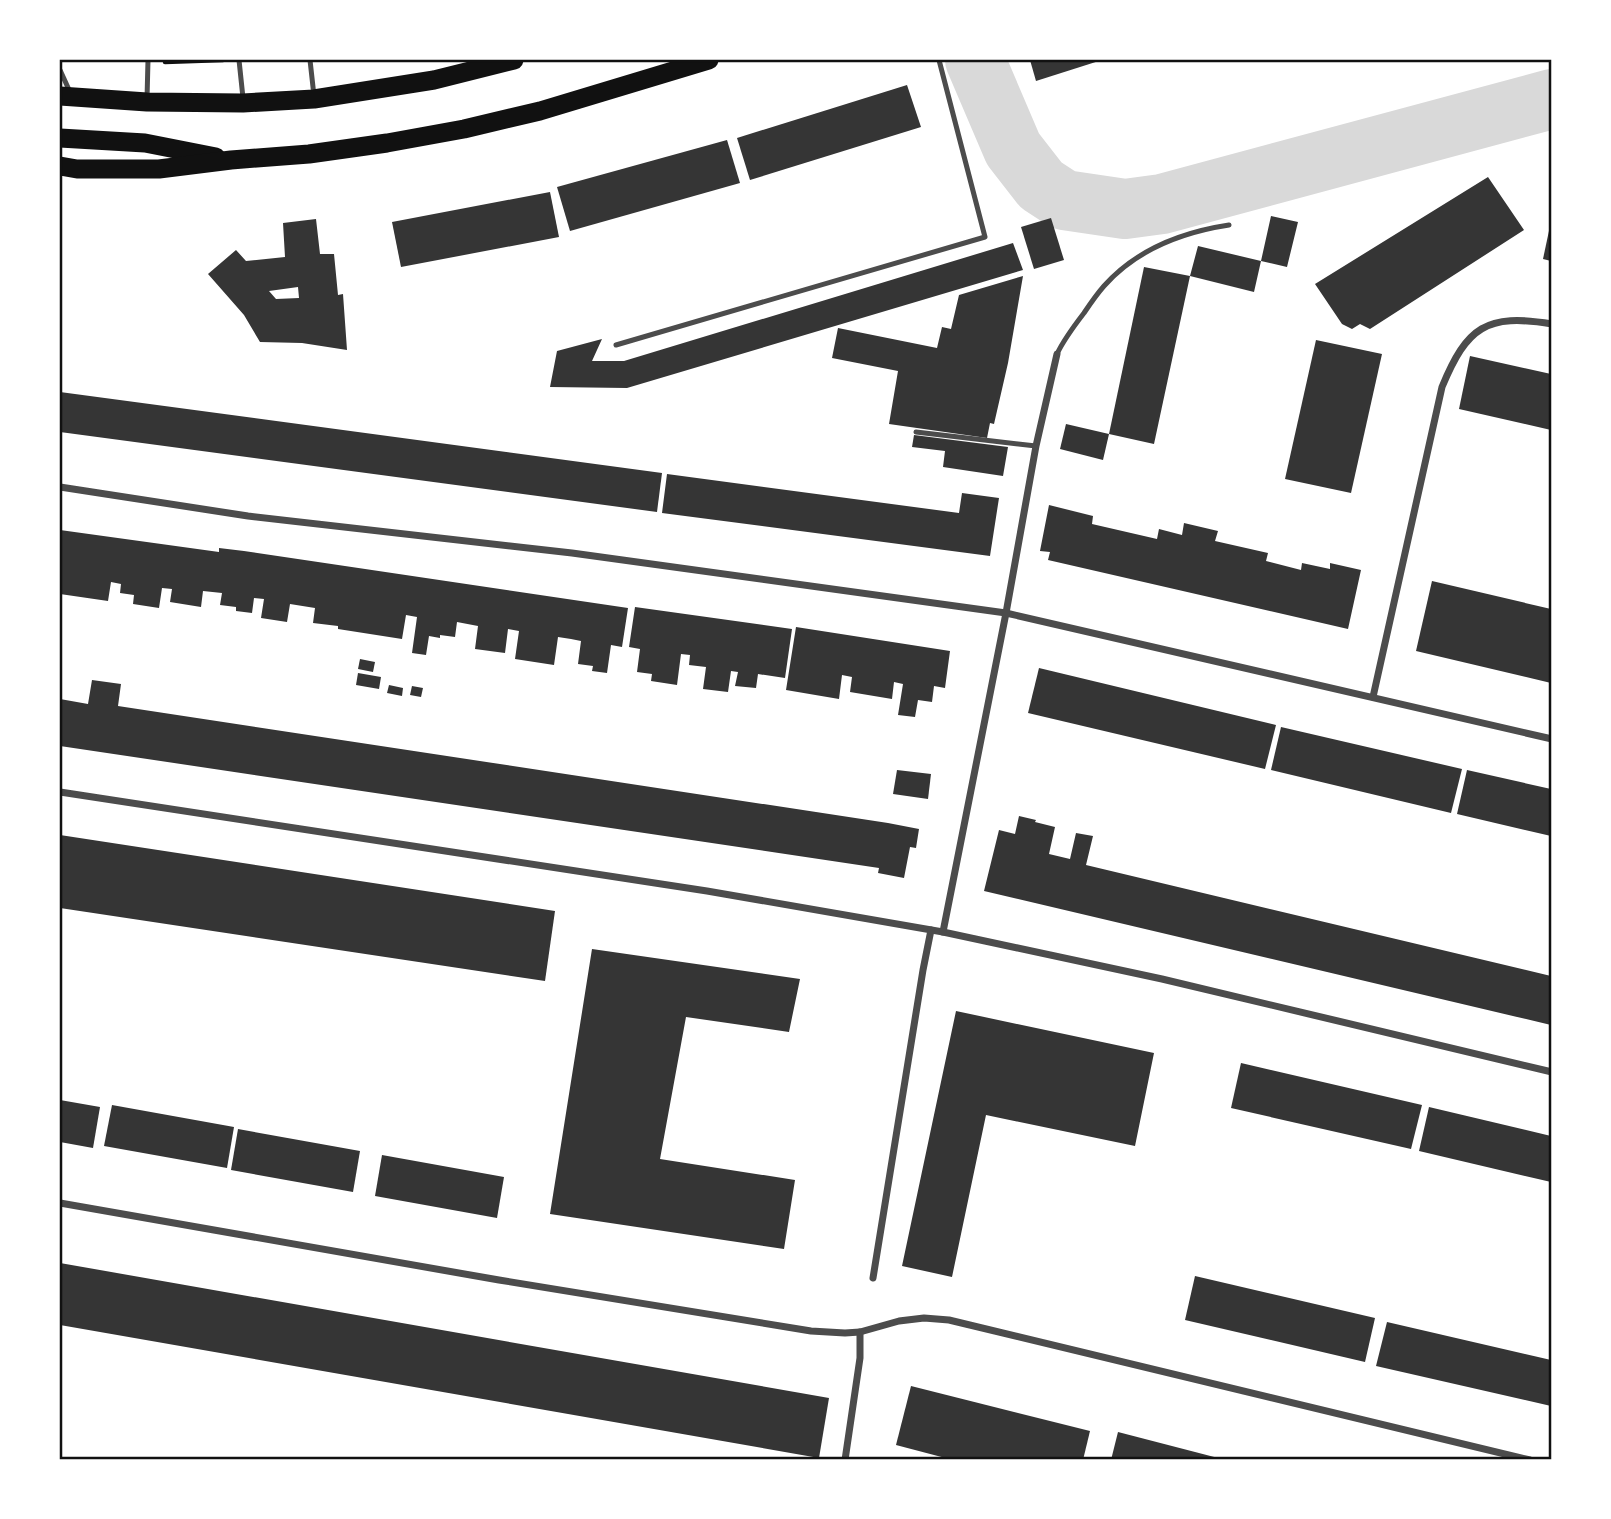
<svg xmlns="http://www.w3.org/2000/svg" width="1611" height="1519" viewBox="0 0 1611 1519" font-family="Mulish,sans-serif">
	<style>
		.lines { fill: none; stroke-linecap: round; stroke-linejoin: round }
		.river { stroke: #d9d9d9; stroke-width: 60 }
		.building { fill: #353535; fill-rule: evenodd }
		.path { stroke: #111; stroke-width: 4.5 }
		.service { stroke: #4c4c4c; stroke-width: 5 }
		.minor { stroke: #4c4c4c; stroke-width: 7 }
		.trunk { stroke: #111; stroke-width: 19 }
		.neatline { fill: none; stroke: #111; stroke-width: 2.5 }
	</style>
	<rect width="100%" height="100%" fill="#fff"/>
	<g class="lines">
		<!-- river -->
		<polyline class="river" points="975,60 1013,149 1041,185 1064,200 1125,209 1162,204 1552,99"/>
	</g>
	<!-- building -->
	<g class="building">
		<polygon points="1030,60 1102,60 1036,81"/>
		<polygon points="907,85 921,127 750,180 737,138"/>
		<polygon points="727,140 740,183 570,231 557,187"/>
		<polygon points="1488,177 1524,230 1370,329 1360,324 1352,329 1342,324 1315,284"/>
		<polygon points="550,192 559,237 401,267 392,222"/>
		<polygon points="1271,216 1298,222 1287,267 1261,261 1254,292 1190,276 1198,246 1261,261"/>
		<polygon points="1051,218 1064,260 1034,269 1021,227"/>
		<path d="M316,219L320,254H334L338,295L343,294L347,350L302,343L260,342L244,315L208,274L236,250L246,261L285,257L283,223ZM298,287L299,298L276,299L269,291Z"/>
		<polygon points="1550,226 1551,226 1551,261 1543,259"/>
		<polygon points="1013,243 1023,270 627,388 550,387 557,351 602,339 592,361 624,361"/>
		<polygon points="1144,267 1190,276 1154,444 1109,434"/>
		<polygon points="1023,276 1008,363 994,424 990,423 987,438 889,424 898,371 832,358 838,328 937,348 942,327 951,329 959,295"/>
		<polygon points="1316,340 1382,354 1351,493 1285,479"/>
		<polygon points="1470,356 1551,374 1551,430 1459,409"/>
		<polygon points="60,392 662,473 657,512 60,432"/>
		<polygon points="1066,424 1109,434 1103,460 1060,449"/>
		<polygon points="914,435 1008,447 1003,476 943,467 945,451 912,447"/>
		<polygon points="667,474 959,513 962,493 999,498 990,556 662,513"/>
		<polygon points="1049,505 1093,516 1092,524 1157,539 1159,529 1182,535 1184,523 1218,531 1215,541 1268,553 1266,561 1301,570 1302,563 1330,569 1330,563 1361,570 1348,629 1048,560 1050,552 1040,551"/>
		<polygon points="60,530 219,552 219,548 244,551 628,608 622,647 611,645 607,673 592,671 593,666 578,664 581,641 571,639 558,637 554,665 515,659 519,631 508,629 505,653 475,649 478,626 457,622 455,637 440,635 440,638 429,636 426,655 412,653 417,617 406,615 402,639 338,629 338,626 313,623 315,608 290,604 287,622 261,618 264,599 254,598 252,613 236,611 236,607 220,605 222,593 203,591 201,607 170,602 172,589 162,588 159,608 133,604 134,595 120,593 121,584 111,582 108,601 60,594"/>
		<polygon points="1432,581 1551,609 1551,683 1416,651"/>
		<polygon points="635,607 792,629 785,678 758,674 756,688 735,686 738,672 731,671 728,692 703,689 706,667 689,665 690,655 681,654 677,685 651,681 652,674 637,672 640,649 629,647"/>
		<polygon points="796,627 950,651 945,688 934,686 932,702 918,700 915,717 898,715 903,684 894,682 892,699 850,692 852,677 842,675 839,699 786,690"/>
		<polygon points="360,659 375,662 373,672 358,669"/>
		<polygon points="1039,668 1276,725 1265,769 1028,713"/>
		<polygon points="358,673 381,677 379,689 356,685"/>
		<polygon points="92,680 121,684 118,706 888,823 919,829 916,848 910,847 904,878 878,873 879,868 60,746 60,699 88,704"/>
		<polygon points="389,685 403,688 402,696 387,693"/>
		<polygon points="412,686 423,688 421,697 410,695"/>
		<polygon points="1281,727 1462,769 1451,813 1271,770"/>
		<polygon points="897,770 931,774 928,799 893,794"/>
		<polygon points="1467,770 1551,789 1551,836 1457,814"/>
		<polygon points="1019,816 1036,820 1035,822 1055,827 1049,854 1070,859 1076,833 1093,836 1086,865 1551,976 1551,1025 984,891 999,830 1015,834"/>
		<polygon points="60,835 555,911 545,981 60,908"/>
		<polygon points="592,949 800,979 789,1032 686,1017 660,1159 795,1180 784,1249 550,1214"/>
		<polygon points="956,1011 1154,1053 1135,1146 986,1115 952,1277 902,1266"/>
		<polygon points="1241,1063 1422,1105 1411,1149 1231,1108"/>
		<polygon points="60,1100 100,1107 93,1148 60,1142"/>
		<polygon points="112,1105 234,1127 227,1168 104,1146"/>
		<polygon points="1429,1107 1551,1136 1551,1182 1419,1151"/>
		<polygon points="238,1129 360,1151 353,1192 231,1170"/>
		<polygon points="382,1155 504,1177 497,1218 375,1196"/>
		<polygon points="60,1263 829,1398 819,1458 60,1325"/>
		<polygon points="1195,1276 1375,1318 1365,1362 1185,1320"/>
		<polygon points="1387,1322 1551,1360 1551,1406 1376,1366"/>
		<polygon points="911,1386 1090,1431 1083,1460 953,1460 896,1445"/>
		<polygon points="1118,1432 1222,1459 1222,1460 1111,1460"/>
	</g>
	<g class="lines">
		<!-- path -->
		<polyline class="path" points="165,62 223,60"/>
		<!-- service -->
		<g class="service">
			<polyline points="239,60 243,98"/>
			<polyline points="310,60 314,96"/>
			<polyline points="60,70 70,92"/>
			<polyline points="147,99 148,60"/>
			<polyline points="616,345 985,237 939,60"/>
			<path d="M1057,354C1064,339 1074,326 1084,313C1090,304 1097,294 1104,286C1136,250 1183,232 1229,225"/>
			<polyline points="916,432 1036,446"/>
		</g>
		<!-- minor -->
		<g class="minor">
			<polyline points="60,487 248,516 572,553 1006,613 1552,739"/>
			<path d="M1373,697L1442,387C1467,327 1486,313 1552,324"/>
			<polyline points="60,792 707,891 943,932 1162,979 1552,1072"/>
			<polyline points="943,932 1006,613 1036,446 1057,354"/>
			<polyline points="60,1203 499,1280 811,1331 845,1333 860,1332 899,1321 924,1318 949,1320 1530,1460"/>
			<polyline points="873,1278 923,970 931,930"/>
			<polyline points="845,1460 860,1358 860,1332"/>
		</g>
		<!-- trunk -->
		<g class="trunk">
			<polyline points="60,96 147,102 243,103 314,99 434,80 514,60"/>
			<polyline points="60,138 145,143 216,157"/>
			<polyline points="60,166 77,169 159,169 231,160 309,154 387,143 464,129 540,111 709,60"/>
		</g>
	</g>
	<!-- border -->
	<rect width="1611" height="1519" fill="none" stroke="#ffffff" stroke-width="122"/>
	<rect x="61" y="61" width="1489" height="1397" class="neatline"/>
</svg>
